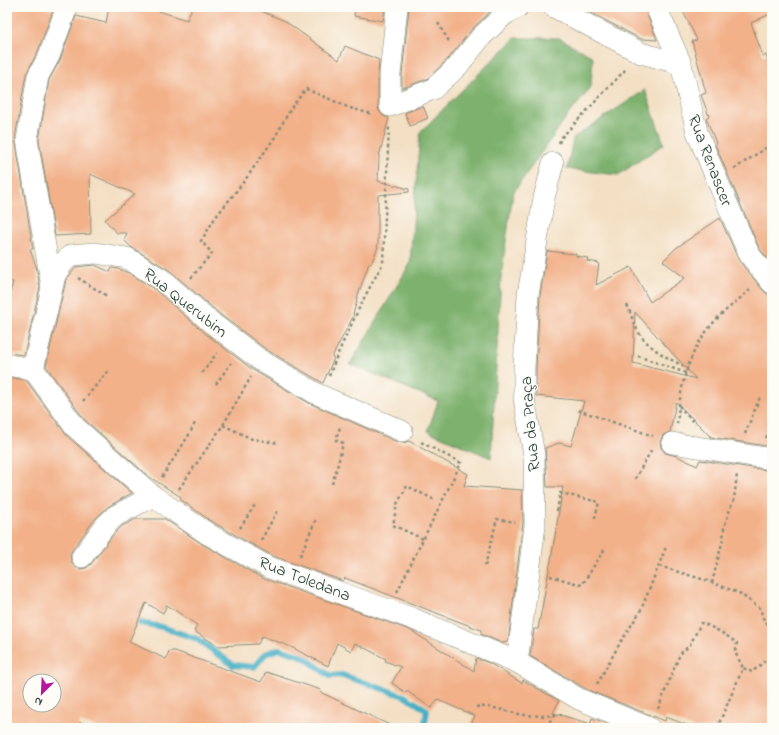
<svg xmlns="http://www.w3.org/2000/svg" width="779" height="735" viewBox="0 0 779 735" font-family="'Indie Flower',sans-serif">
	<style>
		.forest { fill: #7db16d; stroke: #4e7750 }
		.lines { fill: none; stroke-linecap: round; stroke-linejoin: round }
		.stream { stroke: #45afc4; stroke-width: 6 }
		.building { fill: #f2b189; fill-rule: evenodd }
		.minor-casing { stroke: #898e7c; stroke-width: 22 }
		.path { stroke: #898e7c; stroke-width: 2.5; stroke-dasharray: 3 3; stroke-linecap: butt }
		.minor { stroke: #fff; stroke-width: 21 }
		.labels { text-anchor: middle; stroke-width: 3; stroke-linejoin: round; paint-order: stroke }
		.street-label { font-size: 17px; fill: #1f3d34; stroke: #fdfcf7 }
	</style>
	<rect width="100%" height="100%" fill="#fdfcf7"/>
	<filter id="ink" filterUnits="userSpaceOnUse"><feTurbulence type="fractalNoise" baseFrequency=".025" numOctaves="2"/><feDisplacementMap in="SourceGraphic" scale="8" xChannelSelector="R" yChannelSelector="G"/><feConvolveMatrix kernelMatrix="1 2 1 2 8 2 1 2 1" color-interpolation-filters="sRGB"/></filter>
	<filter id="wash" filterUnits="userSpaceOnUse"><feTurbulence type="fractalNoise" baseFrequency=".012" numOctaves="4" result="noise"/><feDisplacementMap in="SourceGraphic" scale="16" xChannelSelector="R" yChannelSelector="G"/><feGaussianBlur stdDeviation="0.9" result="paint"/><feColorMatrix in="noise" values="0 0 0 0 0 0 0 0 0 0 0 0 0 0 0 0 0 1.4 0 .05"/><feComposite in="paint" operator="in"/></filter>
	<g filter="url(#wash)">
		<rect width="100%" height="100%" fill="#f3dfc3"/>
		<!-- forest -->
		<g class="forest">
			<polygon points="515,38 559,38 593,57 591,85 583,98 570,112 513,193 501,276 491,458 428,431 438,401 350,364 410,264 420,132"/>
			<polygon points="645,90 664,144 618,175 567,169 573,138"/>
		</g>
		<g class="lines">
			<!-- stream -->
			<polyline class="stream" points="130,621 162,627 197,639 233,665 254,667 265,654 279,649 302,656 330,676 342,675 404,696 427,710 424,728"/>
		</g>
		<g id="blocks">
			<!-- building -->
			<g class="building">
				<polygon points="7,7 40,7 53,10 38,51 26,74 15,138 33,249 30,249 36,266 40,287 24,355 7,353 7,304 13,282 7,281"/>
				<polygon points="109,7 146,7 187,20 192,7 251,7 285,21 339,60 345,46 379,60 378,74 378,106 379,111 383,116 389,118 379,156 378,181 409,189 409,192 378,195 378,243 377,247 378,247 371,264 369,263 356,301 357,301 353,314 354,315 332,357 334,358 323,383 267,350 221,315 169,270 131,247 124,240 127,233 117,233 105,220 135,194 90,174 91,234 55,236 39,140 49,80 60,60 76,16 106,23"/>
				<polygon points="355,7 385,7 383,21 354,16"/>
				<polygon points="409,7 495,7 472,29 448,59 427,79 402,88 402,75"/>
				<polygon points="580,7 644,7 657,40 641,39"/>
				<polygon points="681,7 772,7 772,13 751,23 763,56 766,55 772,76 772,264 759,248 715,144 716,143 706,118 709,116 701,95 706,93 692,41 697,40"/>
				<polygon points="423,106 428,118 410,126 405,113"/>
				<path d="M720,218L739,261L763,290L767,294L772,295V447L711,437L676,402L670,432L663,435L660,442L661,448L665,453L677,456L697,466L700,460L772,471V728H694L666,717L665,721L588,690L530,656L534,629H538L551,560L563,487H547L545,448L559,443L571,446L584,401L536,396V368L540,296L547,251L576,254V256L588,258L587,261L599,263L596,285L631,267L650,302L685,278L663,261L676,248ZM635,312L696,379L633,363Z"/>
				<polygon points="95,265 110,272 112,268 118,269 129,273 154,289 206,334 253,370 309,403 397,442 403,443 409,441 468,474 464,486 522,490 523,522 508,642 502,643 481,634 481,630 345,578 343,581 273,556 207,519 208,519 180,499 181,497 148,476 84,419 46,366 66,280 76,267"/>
				<path d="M7,377L26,380L67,436L132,493L109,506L95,519L72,550L70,555L71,561L75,567L80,569L86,568L91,564L114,534L122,526L136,519H165L202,544L262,578L410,630L474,671L476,658L489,663L522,683L523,680L559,701L553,713L588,723V728H469L475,716L438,700L431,708L407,691L406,693L392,683L401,667L385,661L386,659L355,643L351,651L337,643L328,666L289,646L262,636L258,644L218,646L194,631L197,625L167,605L163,613L146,603L129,642L166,659L169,651H175L261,682L266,672L321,690L320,692L396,728H99L80,722L78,728H7ZM30,681H54V705H30Z"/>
				<polygon points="592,718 608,724 607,728 589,728"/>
			</g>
		</g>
	</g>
	<g filter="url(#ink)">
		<use href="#blocks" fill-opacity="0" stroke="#898e7c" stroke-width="1"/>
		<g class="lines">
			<!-- minor casing -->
			<g class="minor-casing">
				<g id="minor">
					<polyline points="397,7 390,74 390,106 433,89 457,67 481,37 504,15 518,7"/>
					<polyline points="554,7 641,53 681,64"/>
					<polyline points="656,7 681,64 697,132 720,187 749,254 772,283"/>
					<polyline points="52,287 27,140 38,76 49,56 67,7"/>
					<polyline points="7,365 33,369 75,427 153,496 208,534 268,567 411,618 517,662 579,699 649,728"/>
					<polyline points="33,369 55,275 63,263 71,255 95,253 127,258 161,279 213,324 260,360 315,393 402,431"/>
					<polyline points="672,443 772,459"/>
					<polyline points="82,557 105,526 115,516 153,496"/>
					<polyline points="517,662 535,526 534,455 524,398 524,368 528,295 544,198 553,163"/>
				</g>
			</g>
			<!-- path -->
			<g class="path">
				<polyline points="438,23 450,43"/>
				<polyline points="559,143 561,138 626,69"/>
				<polyline points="734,169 772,144"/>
				<polyline points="78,278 107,296"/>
				<polyline points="191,278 212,253 201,241 215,218 245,180 275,137 291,108 306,89 350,108 372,114"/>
				<path d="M627,305C631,313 633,323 638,331C646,347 672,361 688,368"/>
				<polyline points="638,356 686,373"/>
				<polyline points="202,373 217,353"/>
				<polyline points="329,376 339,351 363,300 383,263 389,126"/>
				<polyline points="216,384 231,363"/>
				<polyline points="83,401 109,370"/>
				<path d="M679,406C682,381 690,353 706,332C718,315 735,303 750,290"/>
				<polyline points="578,410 653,436"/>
				<polyline points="677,424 679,406 695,424"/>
				<polyline points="223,425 252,439 278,443"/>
				<polyline points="745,434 760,397"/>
				<polyline points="766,438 772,423"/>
				<polyline points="162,477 189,435 195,423"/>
				<polyline points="635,479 652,449"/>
				<polyline points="332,484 338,464 343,443 336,440 340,427"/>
				<polyline points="179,489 223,425 251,377"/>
				<polyline points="557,511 560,493 599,502 594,521"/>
				<polyline points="240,528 255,505"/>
				<polyline points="423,539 393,525 397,504 407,486 435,500"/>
				<polyline points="261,540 278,510"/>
				<polyline points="771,554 772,551"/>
				<polyline points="300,556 316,519"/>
				<polyline points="485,566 497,519 515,522"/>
				<polyline points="659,566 708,581 739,593 761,609 762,617 772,629"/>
				<polyline points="550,576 582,585 606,547"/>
				<polyline points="712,583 723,539 724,528 731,506 734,500 737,474"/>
				<polyline points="397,592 461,463 419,441"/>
				<polyline points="597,684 620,643 641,610 666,547"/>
				<path d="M476,707C493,705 508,713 525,715C538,716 551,716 563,714"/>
				<path d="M658,709L680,654L690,645L701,623C714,627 726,635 737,643L735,652L743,668"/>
				<polyline points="548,728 552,716"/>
				<polyline points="717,728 743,668 752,672 772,655"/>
			</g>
			<!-- minor -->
			<use href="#minor" class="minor"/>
		</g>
	</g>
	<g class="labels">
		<!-- street labels -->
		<g class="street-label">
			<text transform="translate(711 160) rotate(69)" y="6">Rua Renascer</text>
			<text transform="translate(186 302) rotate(38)" y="6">Rua Querubim</text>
			<text transform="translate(529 424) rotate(-95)" y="6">Rua da Praça</text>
			<text transform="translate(305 578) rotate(21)" y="6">Rua Toledana</text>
		</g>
	</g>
	<!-- margin -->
	<rect width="779" height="735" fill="none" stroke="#fdfcf7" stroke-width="24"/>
	<!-- north arrow -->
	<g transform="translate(42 693) rotate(204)"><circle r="19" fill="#fdfcf7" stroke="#a4b0a9"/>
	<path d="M0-3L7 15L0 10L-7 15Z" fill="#b5179e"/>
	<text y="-6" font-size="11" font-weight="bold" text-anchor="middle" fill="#1f3d34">N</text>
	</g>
</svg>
